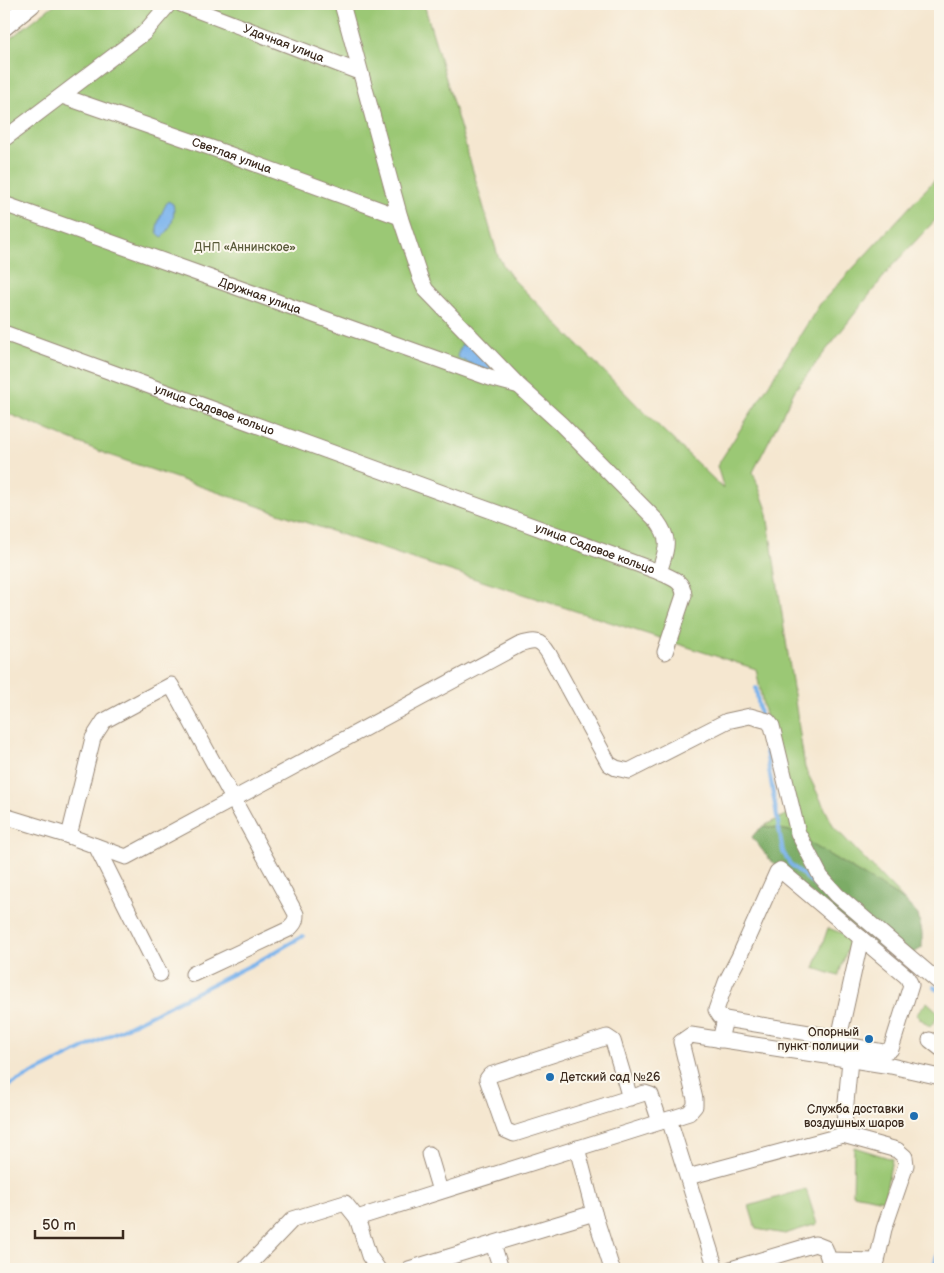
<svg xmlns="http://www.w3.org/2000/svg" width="944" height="1273" viewBox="0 0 944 1273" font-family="'Balsamiq Sans',sans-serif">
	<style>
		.green { fill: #9bc875; stroke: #6b794a }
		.forest { fill: #7cac66; stroke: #5c6b42 }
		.water { fill: #7cb4ec; stroke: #5c6f85 }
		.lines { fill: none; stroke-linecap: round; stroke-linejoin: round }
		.stream { stroke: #7cb4ec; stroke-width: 4 }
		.minor-casing { stroke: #988877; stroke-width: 17 }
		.major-casing { stroke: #988877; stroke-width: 21 }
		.minor { stroke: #fff; stroke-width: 15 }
		.major { stroke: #fff; stroke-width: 19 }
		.poi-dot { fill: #1f6fb2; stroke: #fbf7ec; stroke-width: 2 }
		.labels { text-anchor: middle; stroke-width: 4; stroke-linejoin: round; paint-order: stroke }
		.street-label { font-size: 12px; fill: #3b2a1e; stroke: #fbf7ec }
		.park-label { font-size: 12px; fill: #585938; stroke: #fbf7ec }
		.poi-label { font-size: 12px; fill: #3b2a1e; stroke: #fbf7ec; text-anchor: end }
	</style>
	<rect width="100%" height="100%" fill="#fbf7ec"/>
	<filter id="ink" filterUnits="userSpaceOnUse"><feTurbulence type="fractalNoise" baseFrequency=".02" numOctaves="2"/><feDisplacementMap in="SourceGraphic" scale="10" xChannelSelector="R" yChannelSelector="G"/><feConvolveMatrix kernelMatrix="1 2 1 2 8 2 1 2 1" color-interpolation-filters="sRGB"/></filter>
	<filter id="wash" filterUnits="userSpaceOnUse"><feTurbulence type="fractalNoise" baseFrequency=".0096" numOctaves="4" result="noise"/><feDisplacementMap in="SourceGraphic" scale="20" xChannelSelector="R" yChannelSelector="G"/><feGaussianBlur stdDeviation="1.12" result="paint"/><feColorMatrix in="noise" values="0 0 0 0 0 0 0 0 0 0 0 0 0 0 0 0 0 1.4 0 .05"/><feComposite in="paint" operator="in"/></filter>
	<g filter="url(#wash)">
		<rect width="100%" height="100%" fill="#f5e7d0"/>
		<!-- green -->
		<g class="green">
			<polygon points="55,4 424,4 498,256 505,268 514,280 638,406 724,489 717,466 820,304 940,174 940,215 892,266 795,390 753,472 766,507 805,768 834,827 905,901 790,831 764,826 789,813 774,762 756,669 401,555 106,454 4,412 4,43"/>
			<polygon points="828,928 852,937 838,976 814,968"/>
			<polygon points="927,1002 940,1014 930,1027 916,1015"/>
			<polygon points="854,1147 892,1159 884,1200 853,1194"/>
			<polygon points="806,1189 817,1224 785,1234 756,1229 749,1206"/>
		</g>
		<!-- forest -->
		<polygon class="forest" points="764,826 790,831 905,901 918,915 922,933 922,948 908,956 886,954 770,860 752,837 757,831"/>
		<!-- water -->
		<g class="water">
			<path d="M168,201L173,204C176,215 171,230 162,237C159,234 157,234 157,230C156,225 165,205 168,201Z"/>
			<polygon points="464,343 467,343 487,361 491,368 490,370 485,370 460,359 457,356 462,344"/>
		</g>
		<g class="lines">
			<!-- stream -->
			<g class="stream">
				<polyline points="756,688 760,715"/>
				<polyline points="761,722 783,852 790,864 832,900"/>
				<polyline points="934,987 940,992"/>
				<polyline points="4,1088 257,962 303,936"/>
				<polyline points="933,1269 940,1245"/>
			</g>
		</g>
	</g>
	<g filter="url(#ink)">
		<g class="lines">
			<!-- minor casing -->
			<g class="minor-casing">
				<g id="minor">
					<path id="s1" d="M181,4L359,72"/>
					<path d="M342,4L400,217L421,280L426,290L518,385L561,424L657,521C672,541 666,550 659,572"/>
					<path id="s2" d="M62,96L223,152L400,217"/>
					<polyline points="4,139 144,33 169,4"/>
					<path id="s3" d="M4,204L490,378L516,385"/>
					<path id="s4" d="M4,333L659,572C671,578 683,580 684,595L665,652"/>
					<path d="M4,816L66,835L126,857L519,645C534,640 540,639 549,654L609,764L616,768L629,771L727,721L750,716L768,721L772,726L798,833L821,877L837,895L940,983"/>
					<path d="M69,836L93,738L104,721L171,685L296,914C296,922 294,924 289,929L193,974"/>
					<polyline points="96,846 160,974"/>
					<polyline points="839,1038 861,938"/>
					<polyline points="720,1040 725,1019 720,1016 716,1010 726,982 739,957 777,872 780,870 907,977 911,985 891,1049 884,1052 843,1044 839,1038 725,1019"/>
					<polyline points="930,1040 940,1048"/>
					<polyline points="850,1060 843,1135 897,1150 905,1157 906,1165 884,1229 877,1261 874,1269"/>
					<polyline points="630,1098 613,1041 607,1037 490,1075 487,1079 505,1130 514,1134 645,1093 651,1095 660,1122"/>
					<polyline points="669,1119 716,1269"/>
					<polyline points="429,1154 440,1191"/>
					<polyline points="688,1177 843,1135"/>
					<polyline points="594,1213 612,1269"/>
					<polyline points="493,1244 501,1269"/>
					<polyline points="829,1260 877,1261"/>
					<polyline points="245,1269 293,1219 345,1203 357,1218"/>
					<polyline points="378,1269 369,1256 357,1218 689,1113 695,1106 695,1099 681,1042 691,1035 891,1066 940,1077"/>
					<polyline points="409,1269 594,1213 577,1148"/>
					<polyline points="731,1269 815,1244 825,1248 832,1269"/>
				</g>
			</g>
			<!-- major casing -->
			<g class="major-casing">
				<polyline id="major" points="4,26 31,4"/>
			</g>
			<!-- minor -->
			<use href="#minor" class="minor"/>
			<!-- major -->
			<use href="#major" class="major"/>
		</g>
	</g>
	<!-- markers -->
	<g class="poi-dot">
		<circle cx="869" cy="1039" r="5"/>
		<circle cx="550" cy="1077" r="5"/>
		<circle cx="914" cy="1116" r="5"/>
	</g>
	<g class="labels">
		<!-- street labels -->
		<g class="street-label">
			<text dy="4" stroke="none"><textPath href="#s1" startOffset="110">Удачная улица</textPath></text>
			<text dy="4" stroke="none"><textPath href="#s2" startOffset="180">Светлая улица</textPath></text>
			<text dy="4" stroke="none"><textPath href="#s3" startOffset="272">Дружная улица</textPath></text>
			<text dy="4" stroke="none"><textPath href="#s4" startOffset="224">улица Садовое кольцо</textPath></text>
			<text dy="4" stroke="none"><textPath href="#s4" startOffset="629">улица Садовое кольцо</textPath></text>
		</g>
		<!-- park labels -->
		<g class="park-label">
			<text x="245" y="251">ДНП «Аннинское»</text>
		</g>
		<!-- poi labels -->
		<g class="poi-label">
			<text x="859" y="1036">Опорный<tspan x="859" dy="14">пункт полиции</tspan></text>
			<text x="560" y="1081" text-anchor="start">Детский сад №26</text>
			<text x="904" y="1113">Служба доставки<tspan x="904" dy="14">воздушных шаров</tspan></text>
		</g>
	</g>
	<!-- margin -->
	<rect width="944" height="1273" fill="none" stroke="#fbf7ec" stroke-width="20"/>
	<!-- scale -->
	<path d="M35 1230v8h88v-8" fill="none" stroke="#3b2a1e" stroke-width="2.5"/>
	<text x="42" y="1230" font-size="15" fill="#3b2a1e" stroke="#fbf7ec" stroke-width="4" paint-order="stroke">50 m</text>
</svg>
